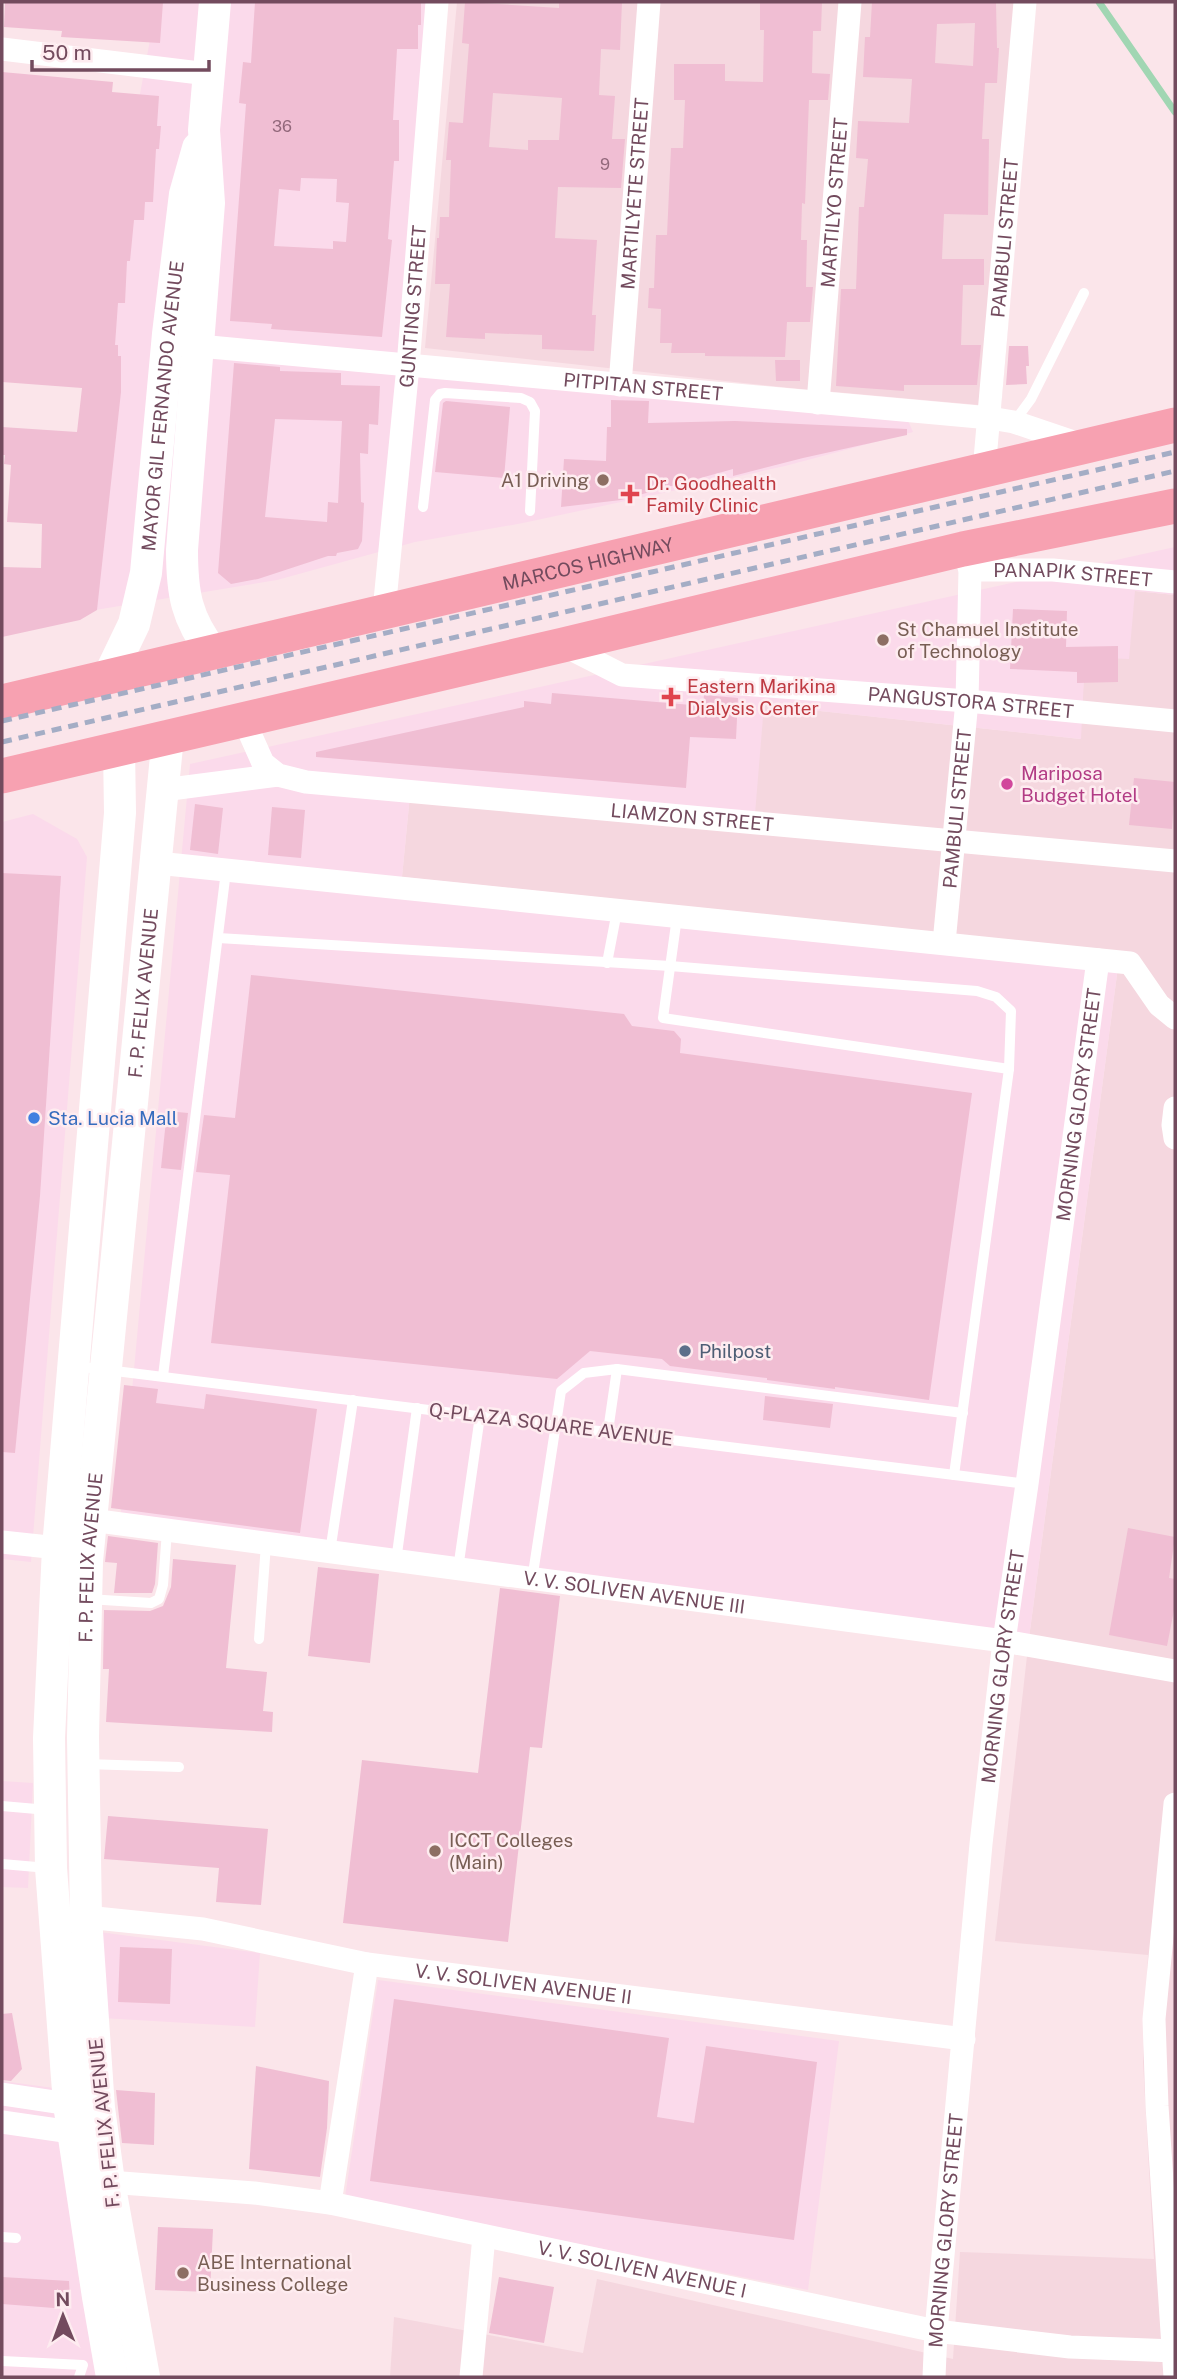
<svg xmlns="http://www.w3.org/2000/svg" width="1177" height="2379" viewBox="0 0 1177 2379" font-family="'Public Sans',sans-serif">
	<style>
		.residential { fill: #f5d7df }
		.commercial { fill: #fbdaeb }
		.lines { fill: none; stroke-linecap: round; stroke-linejoin: round }
		.stream { stroke: #a1d6b3; stroke-width: 7 }
		.building { fill: #f0bed3; fill-rule: evenodd }
		.service { stroke: #fff; stroke-width: 10 }
		.minor { stroke: #fff; stroke-width: 23 }
		.secondary { stroke: #fff; stroke-width: 32 }
		.primary { stroke: #f7a1b1; stroke-width: 35 }
		.rail { stroke: #a4adc5; stroke-width: 5; stroke-dasharray: 10 7; stroke-linecap: butt }
		.education-dot { fill: #8d6e63; stroke: #feecf0; stroke-width: 2.5 }
		.health-dot { fill: #e0444e; stroke: #feecf0; stroke-width: 2.5 }
		.hotel-dot { fill: #d1479c; stroke: #feecf0; stroke-width: 2.5 }
		.shop-dot { fill: #3f7fe0; stroke: #feecf0; stroke-width: 2.5 }
		.service-dot { fill: #5c6f8a; stroke: #feecf0; stroke-width: 2.5 }
		.labels { text-anchor: middle; stroke-width: 5; stroke-linejoin: round; paint-order: stroke }
		.number-label { font-size: 16px; fill: #92687b }
		.street-label { font-size: 19px; fill: #734b5e; stroke: #feecf0 }
		.education-label { font-size: 19px; fill: #785e54; stroke: #feecf0; text-anchor: start }
		.health-label { font-size: 19px; fill: #be3a42; stroke: #feecf0; text-anchor: start }
		.hotel-label { font-size: 19px; fill: #b23c85; stroke: #feecf0; text-anchor: start }
		.shop-label { font-size: 19px; fill: #366cbe; stroke: #feecf0; text-anchor: start }
		.service-label { font-size: 19px; fill: #4e5e75; stroke: #feecf0; text-anchor: start }
	</style>
	<rect width="100%" height="100%" fill="#fbe5ea"/>
	<!-- residential -->
	<g class="residential">
		<polygon points="457,2 1036,2 1001,407 790,388 425,348"/>
		<polygon points="1135,591 1175,595 1175,2377 390,2377 394,2317 583,2353 597,2279 953,2359 960,2252 1154,2259 1143,2062 1148,1955 995,1941 1029,1638 1120,952 402,877 411,785 764,705 1080,739 1085,657"/>
	</g>
	<!-- commercial -->
	<g class="commercial">
		<polygon points="157,2 435,2 403,373 901,405 913,432 785,466 663,493 523,523 415,542 277,580 53,617 55,554"/>
		<polygon points="1175,547 1175,595 1135,591 1129,659 1085,657 1081,739 764,705 755,814 411,785 402,877 1120,952 1029,1638 120,1521 190,764"/>
		<polygon points="33,814 77,839 87,857 31,1562 2,1559 2,822"/>
		<polygon points="2,1781 33,1783 28,1888 2,1887"/>
		<polygon points="99,1932 260,1953 255,2027 102,2018"/>
		<polygon points="378,1980 839,2041 808,2290 345,2197"/>
		<polygon points="2,2081 54,2088 78,2273 98,2377 2,2377"/>
	</g>
	<g class="lines">
		<!-- stream -->
		<polyline class="stream" points="1099,2 1175,112"/>
	</g>
	<!-- building -->
	<g class="building">
		<polygon points="5,2 163,2 160,43 61,37 62,31 4,27"/>
		<path d="M255,2H421V25H418V49H397L393,120H399V161H394L388,239L392,240L382,337L271,329L272,324L230,321L246,104L239,103L243,62L251,63ZM301,178L337,179L336,202L349,203L346,242L333,241V249L274,246L279,189L300,191Z"/>
		<path d="M465,2L559,8V2H622L620,50L601,49L599,95L615,96L612,139H625L621,188L558,187L555,238L597,240L592,315H596L594,351L542,349V335L485,333V339L446,337L450,284H435L437,238H439L440,217H449L451,160H446L449,122L463,123L469,44L462,43ZM493,93L562,98L559,140H528V150L489,147Z"/>
		<polygon points="760,2 822,2 821,31 813,31 812,73 830,74 828,100 809,100 805,204 802,203 801,240 807,240 806,287 813,287 810,322 787,322 785,357 705,356 705,353 671,353 672,343 660,343 661,309 648,308 649,288 654,288 656,235 667,235 671,148 683,148 685,100 674,100 674,64 725,64 725,81 763,82 764,30 760,30"/>
		<path d="M872,2L996,3L997,48H999L997,83H985L982,139H989L988,215L944,214L942,259H984V285H963L961,345H981L977,385H904V391L836,386L841,289H856L859,207H864L868,159L856,158L858,121L909,123L912,79L863,77L865,37H870ZM975,23L973,66L935,63L937,24Z"/>
		<polygon points="2,72 113,82 112,92 159,96 157,126 161,126 159,149 156,149 153,202 145,202 144,220 134,220 130,261 127,261 125,303 118,303 115,345 118,345 118,356 121,356 121,392 97,610 80,620 2,637 2,567 41,568 42,524 7,522 11,465 4,464 5,455 2,455 2,427 77,432 82,388 2,382"/>
		<polygon points="1009,346 1028,346 1029,366 1026,366 1027,384 1006,385"/>
		<polygon points="775,360 800,360 800,381 776,381"/>
		<path d="M234,363L280,367V371L341,373V385L380,386L378,425L369,424L368,454L360,453L361,502L364,503L362,541L358,549L337,553L336,556H328L258,579L231,584L218,573ZM275,419L342,421L338,503L328,502L327,522L265,517Z"/>
		<polygon points="611,400 649,401 648,423 735,421 907,429 907,435 803,458 733,476 733,469 621,500 561,507 564,459 606,461 607,427 611,427"/>
		<polygon points="446,401 510,407 504,478 435,472 443,403"/>
		<polygon points="1013,609 1067,611 1066,647 1118,646 1118,682 1077,683 1077,672 1010,669"/>
		<polygon points="552,693 703,706 704,695 738,698 736,739 690,737 686,788 316,757 316,752 524,707 524,701 551,704"/>
		<polygon points="1134,778 1175,782 1172,829 1129,825"/>
		<polygon points="195,804 223,808 218,854 190,850"/>
		<polygon points="272,807 305,810 301,858 268,855"/>
		<polygon points="2,873 61,876 40,1196 15,1453 2,1452"/>
		<polygon points="251,975 624,1014 632,1026 674,1031 681,1039 680,1053 972,1093 929,1400 835,1387 835,1389 767,1380 767,1378 670,1366 662,1359 590,1351 557,1379 211,1343 230,1175 196,1172 204,1115 235,1118"/>
		<polygon points="167,1111 188,1113 181,1170 161,1168"/>
		<polygon points="124,1385 158,1389 156,1403 204,1409 206,1394 317,1409 300,1533 111,1508"/>
		<polygon points="765,1396 833,1404 830,1428 763,1420"/>
		<polygon points="1128,1528 1175,1537 1169,1578 1175,1579 1175,1605 1167,1646 1109,1635"/>
		<polygon points="108,1536 158,1543 155,1584 152,1593 114,1593 117,1563 105,1562"/>
		<polygon points="173,1559 236,1565 226,1668 267,1672 263,1711 273,1712 272,1732 106,1722 109,1669 103,1669 104,1610 150,1611 163,1606 171,1587"/>
		<polygon points="318,1567 379,1574 370,1663 308,1656"/>
		<polygon points="500,1588 560,1596 542,1748 530,1747 508,1942 343,1923 362,1760 478,1773"/>
		<polygon points="108,1816 268,1829 261,1905 216,1902 219,1868 104,1859"/>
		<polygon points="120,1947 172,1949 170,2004 118,2002"/>
		<polygon points="394,1999 669,2038 657,2117 694,2123 706,2046 817,2062 794,2240 370,2181"/>
		<polygon points="12,2013 22,2069 11,2081 2,2080 2,2014"/>
		<polygon points="256,2066 329,2081 327,2128 320,2177 249,2169"/>
		<polygon points="116,2090 155,2093 154,2145 122,2143"/>
		<polygon points="158,2227 213,2229 210,2292 155,2290"/>
		<polygon points="2,2277 69,2281 70,2301 54,2308 2,2304"/>
		<polygon points="499,2277 554,2287 544,2343 489,2333"/>
	</g>
	<g class="lines">
		<!-- service -->
		<g class="service">
			<polyline points="1014,422 1031,399 1084,293"/>
			<polyline points="423,507 435,400 440,394 445,393 521,398 530,402 535,411 530,511"/>
			<polyline points="677,917 663,1018 1009,1069"/>
			<polyline points="218,938 670,966 977,991 996,997 1011,1011 1009,1069 954,1475"/>
			<polyline points="607,963 617,911"/>
			<polyline points="75,1366 1027,1484"/>
			<polyline points="163,1376 226,871"/>
			<polyline points="608,1431 617,1369"/>
			<polyline points="330,1552 353,1400"/>
			<polyline points="396,1561 417,1408"/>
			<polyline points="458,1569 480,1416"/>
			<polyline points="532,1580 561,1391 584,1373 617,1369 963,1413"/>
			<polyline points="88,1599 151,1603 159,1599 163,1585 167,1531"/>
			<polyline points="259,1639 266,1544"/>
			<polyline points="86,1764 179,1767"/>
			<polyline points="2,1806 48,1810"/>
			<polyline points="2,1864 48,1868"/>
			<polyline points="2,2237 16,2238"/>
			<polyline points="2,2361 83,2365 79,2377"/>
		</g>
		<!-- minor -->
		<g class="minor">
			<polyline points="2,49 208,74"/>
			<path id="s1" d="M199,346L990,418L1014,422L1082,445"/>
			<path id="s2" d="M620,385L649,2"/>
			<path id="s3" d="M818,403L850,2"/>
			<path id="s4" d="M984,471L1025,2"/>
			<path id="s5" d="M970,570H1053L1175,582"/>
			<path id="s6" d="M384,611L408,366L437,2"/>
			<path id="s7" d="M563,645L622,675L967,701L1175,721"/>
			<path id="s8" d="M243,718L263,763L278,775L306,782L1175,861"/>
			<polyline points="163,790 278,775"/>
			<polyline points="157,863 1130,963 1159,1005 1175,1018"/>
			<path id="s9" d="M944,943L967,701L970,570L963,549"/>
			<polyline points="1175,1108 1173,1125 1175,1138"/>
			<path id="s10" d="M91,1520L1004,1641L1175,1671"/>
			<polyline points="2,1542 58,1548"/>
			<path id="s11" d="M86,1917L203,1929L367,1964L964,2039"/>
			<polyline points="2,2094 82,2106"/>
			<polyline points="2,2122 85,2134"/>
			<path id="s12" d="M109,2182L254,2193L330,2203L936,2331L1070,2347L1175,2351"/>
			<polyline points="330,2203 367,1964"/>
			<polyline points="471,2377 484,2236"/>
			<path id="s13" d="M934,2377L936,2331L981,1844L1004,1641L1027,1484L1098,960"/>
			<polyline points="1175,2377 1157,2106 1154,2019 1175,1804"/>
		</g>
		<!-- secondary -->
		<g class="secondary">
			<path d="M213,653C186,618 182,593 182,550L209,203L204,130L215,2"/>
			<path id="s14" d="M109,676L134,624L146,573L168,334L185,194L198,148"/>
			<polyline points="112,2377 98,2297 69,2104 51,1868 49,1738 58,1548 120,813 119,748"/>
			<path id="s15" d="M144,2377L109,2182L99,2108L86,1917L83,1737L87,1561L168,736"/>
		</g>
		<!-- primary -->
		<g class="primary">
			<path id="s16" d="M2,702L1175,425"/>
			<polyline points="2,776 563,645 963,549 1175,506"/>
		</g>
		<!-- rail -->
		<g class="rail">
			<polyline points="2,721 1175,452"/>
			<polyline points="2,742 1175,471"/>
		</g>
	</g>
	<!-- markers -->
	<g class="education-dot">
		<circle cx="603" cy="480" r="7"/>
		<circle cx="883" cy="640" r="7"/>
		<circle cx="435" cy="1851" r="7"/>
		<circle cx="183" cy="2273" r="7"/>
	</g>
	<g class="health-dot">
		<path d="M626.5 483.5h7v7h7v7h-7v7h-7v-7h-7v-7h7z"/>
		<path d="M667.5 686.5h7v7h7v7h-7v7h-7v-7h-7v-7h7z"/>
	</g>
	<circle class="hotel-dot" cx="1007" cy="784" r="7"/>
	<circle class="shop-dot" cx="34" cy="1118" r="7"/>
	<circle class="service-dot" cx="685" cy="1351" r="7"/>
	<g class="labels">
		<!-- number labels -->
		<g class="number-label">
			<text x="282" y="132">36</text>
			<text x="605" y="170">9</text>
		</g>
		<!-- street labels -->
		<g class="street-label">
			<text dy="7" stroke="none"><textPath href="#s2" startOffset="192">MARTILYETE STREET</textPath></text>
			<text dy="7" stroke="none"><textPath href="#s3" startOffset="201">MARTILYO STREET</textPath></text>
			<text dy="7" stroke="none"><textPath href="#s4" startOffset="234">PAMBULI STREET</textPath></text>
			<text dy="7" stroke="none"><textPath href="#s6" startOffset="306">GUNTING STREET</textPath></text>
			<text dy="7" stroke="none"><textPath href="#s1" startOffset="446">PITPITAN STREET</textPath></text>
			<text dy="7" stroke="none"><textPath href="#s14" startOffset="278">MAYOR GIL FERNANDO AVENUE</textPath></text>
			<text dy="7" stroke="none"><textPath href="#s16" startOffset="602">MARCOS HIGHWAY</textPath></text>
			<text dy="7" stroke="none"><textPath href="#s5" startOffset="103">PANAPIK STREET</textPath></text>
			<text dy="7" stroke="none"><textPath href="#s7" startOffset="416">PANGUSTORA STREET</textPath></text>
			<text dy="7" stroke="none"><textPath href="#s9" startOffset="135">PAMBULI STREET</textPath></text>
			<text dy="7" stroke="none"><textPath href="#s8" startOffset="485">LIAMZON STREET</textPath></text>
			<text dy="7" stroke="none"><textPath href="#s15" startOffset="1391">F. P. FELIX AVENUE</textPath></text>
			<text dy="7" stroke="none"><textPath href="#s13" startOffset="1281">MORNING GLORY STREET</textPath></text>
			<text transform="translate(551 1424) rotate(7)" y="7">Q-PLAZA SQUARE AVENUE</text>
			<text dy="7" stroke="none"><textPath href="#s15" startOffset="824">F. P. FELIX AVENUE</textPath></text>
			<text dy="7" stroke="none"><textPath href="#s10" startOffset="548">V. V. SOLIVEN AVENUE III</textPath></text>
			<text dy="7" stroke="none"><textPath href="#s13" startOffset="714">MORNING GLORY STREET</textPath></text>
			<text dy="7" stroke="none"><textPath href="#s11" startOffset="443">V. V. SOLIVEN AVENUE II</textPath></text>
			<text transform="translate(104 2123) rotate(-96)" y="7">F. P. FELIX AVENUE</text>
			<text dy="7" stroke="none"><textPath href="#s13" startOffset="147">MORNING GLORY STREET</textPath></text>
			<text dy="7" stroke="none"><textPath href="#s12" startOffset="541">V. V. SOLIVEN AVENUE I</textPath></text>
		</g>
		<!-- education labels -->
		<g class="education-label">
			<text x="589" y="487" text-anchor="end">A1 Driving</text>
			<text x="897" y="636">St Chamuel Institute<tspan x="897" dy="22">of Technology</tspan></text>
			<text x="449" y="1847">ICCT Colleges<tspan x="449" dy="22">(Main)</tspan></text>
			<text x="197" y="2269">ABE International<tspan x="197" dy="22">Business College</tspan></text>
		</g>
		<!-- health labels -->
		<g class="health-label">
			<text x="646" y="490">Dr. Goodhealth<tspan x="646" dy="22">Family Clinic</tspan></text>
			<text x="687" y="693">Eastern Marikina<tspan x="687" dy="22">Dialysis Center</tspan></text>
		</g>
		<!-- hotel labels -->
		<g class="hotel-label">
			<text x="1021" y="780">Mariposa<tspan x="1021" dy="22">Budget Hotel</tspan></text>
		</g>
		<!-- shop labels -->
		<g class="shop-label">
			<text x="48" y="1125">Sta. Lucia Mall</text>
		</g>
		<!-- service labels -->
		<g class="service-label">
			<text x="699" y="1358">Philpost</text>
		</g>
	</g>
	<!-- border -->
	<rect width="1177" height="2379" fill="none" stroke="#734b5e" stroke-width="7"/>
	<!-- north arrow -->
	<g transform="translate(63 2316) rotate(359)" stroke="#feecf0" stroke-width="5" paint-order="stroke">
	<path d="M0-5L12 26L0 18L-12 26Z" fill="#734b5e"/>
	<text y="-10" font-size="19" font-weight="bold" text-anchor="middle" fill="#734b5e">N</text>
	</g>
	<!-- scale -->
	<path d="M32 60v10h177v-10" fill="none" stroke="#734b5e" stroke-width="3.5"/>
	<text x="42" y="60" font-size="21" fill="#734b5e" stroke="#feecf0" stroke-width="5" paint-order="stroke">50 m</text>
</svg>
